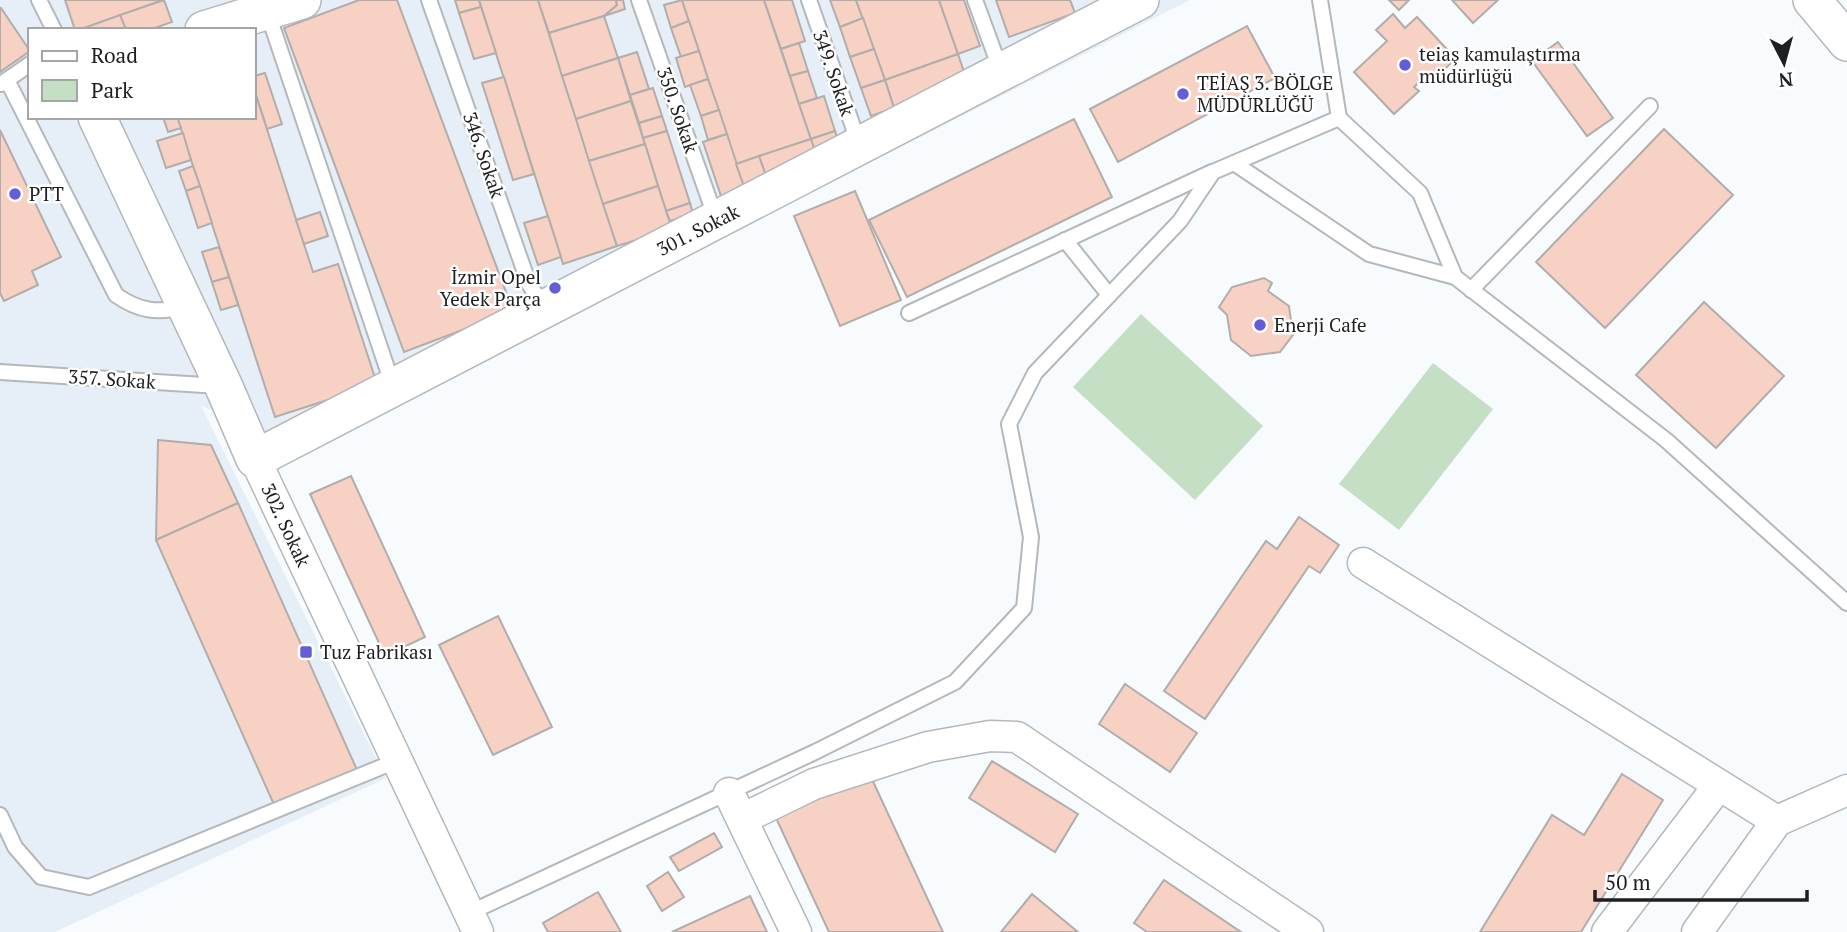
<svg xmlns="http://www.w3.org/2000/svg" width="1847" height="932" viewBox="0 0 1847 932" font-family="'PT Serif',serif">
	<style>
		.built { fill: #e6eff7; fill-rule: evenodd }
		.green { fill: #c5dfc4 }
		.building { fill: #f7d1c4; stroke: #b1adab; stroke-width: 2 }
		.lines { fill: none; stroke-linecap: round; stroke-linejoin: round }
		.service-casing { stroke: #b5b8ba; stroke-width: 18 }
		.minor-casing { stroke: #b5b8ba; stroke-width: 33 }
		.tertiary-casing { stroke: #b5b8ba; stroke-width: 40 }
		.service { stroke: #fff; stroke-width: 14 }
		.minor { stroke: #fff; stroke-width: 30 }
		.tertiary { stroke: #fff; stroke-width: 37 }
		.poi-dot { fill: #655dd6; stroke: #fff; stroke-width: 2.5 }
		.labels { text-anchor: middle; stroke-width: 5; stroke-linejoin: round; paint-order: stroke }
		.poi-label { font-size: 19px; fill: #1e1f20; stroke: #fff; text-anchor: start }
		.street-label { font-size: 19px; fill: #1e1f20; stroke: #fff }
	</style>
	<rect width="100%" height="100%" fill="#f8fbfe"/>
	<!-- built -->
	<path class="built" d="M0,0H1190L305,450L201,406L386,778L55,932H0ZM30,30H254V117H30Z"/>
	<!-- green -->
	<g class="green">
		<polygon points="1141,314 1263,426 1195,500 1073,387"/>
		<polygon points="1433,363 1493,409 1399,530 1339,484"/>
	</g>
	<!-- building -->
	<g class="building">
		<polygon points="65,0 163,0 79,30 75,30"/>
		<polygon points="164,0 172,22 149,30 126,30 120,15"/>
		<polygon points="359,0 397,0 513,311 404,352 284,28"/>
		<polygon points="455,0 479,0 481,7 459,13"/>
		<polygon points="479,0 538,0 617,246 563,264"/>
		<polygon points="538,0 616,0 617,5 604,16 549,33"/>
		<polygon points="616,0 623,0 625,9 604,16 617,5"/>
		<polygon points="682,0 689,21 671,28 664,5"/>
		<polygon points="682,0 764,0 811,139 736,164"/>
		<polygon points="764,0 792,0 805,41 781,49"/>
		<polygon points="830,0 856,0 863,18 840,27"/>
		<polygon points="856,0 939,0 958,54 885,80"/>
		<polygon points="939,0 964,0 980,46 958,54"/>
		<polygon points="996,0 1070,0 1075,13 1009,37"/>
		<polygon points="1389,0 1409,0 1399,10"/>
		<polygon points="1452,0 1498,0 1473,23"/>
		<polygon points="481,7 496,53 474,59 459,13"/>
		<polygon points="1,8 30,51 0,72 0,9"/>
		<polygon points="1393,14 1405,28 1417,17 1456,59 1433,79 1428,74 1414,87 1419,91 1394,114 1354,72 1387,41 1376,30"/>
		<polygon points="120,15 126,30 85,30 84,28"/>
		<polygon points="604,16 618,58 562,76 549,33"/>
		<polygon points="863,18 874,49 850,57 840,27"/>
		<polygon points="689,21 699,51 681,57 671,28"/>
		<polygon points="1247,26 1275,78 1118,162 1090,109"/>
		<polygon points="1558,42 1613,118 1587,136 1532,61"/>
		<polygon points="799,43 808,71 790,76 781,49"/>
		<polygon points="874,49 885,80 861,88 850,57"/>
		<polygon points="699,51 708,79 685,87 676,58"/>
		<polygon points="637,52 649,89 630,95 618,58"/>
		<polygon points="958,54 964,72 894,108 885,80"/>
		<polygon points="618,58 631,101 576,119 562,76"/>
		<polygon points="808,71 817,98 799,104 790,76"/>
		<polygon points="265,73 282,124 267,129 254,89 254,76"/>
		<polygon points="504,77 534,174 513,180 482,83"/>
		<polygon points="708,79 719,110 701,116 690,85"/>
		<polygon points="885,80 894,108 871,116 861,88"/>
		<polygon points="653,88 662,116 639,123 630,95"/>
		<polygon points="254,89 313,272 338,264 377,384 275,417 177,117 254,117"/>
		<polygon points="824,96 835,131 811,139 799,104"/>
		<polygon points="631,101 645,144 589,161 576,119"/>
		<polygon points="719,110 727,134 708,140 701,116"/>
		<polygon points="662,116 667,131 643,138 639,123"/>
		<polygon points="163,117 177,117 181,128 168,132"/>
		<polygon points="1074,119 1112,197 907,297 869,220"/>
		<polygon points="1664,129 1733,195 1605,328 1536,262"/>
		<polygon points="0,130 61,257 32,271 38,285 4,301 0,293"/>
		<polygon points="667,131 690,203 666,211 643,138"/>
		<polygon points="835,131 838,140 813,148 811,139"/>
		<polygon points="183,133 191,160 166,168 157,141"/>
		<polygon points="727,134 746,192 722,199 703,142"/>
		<polygon points="811,139 815,151 767,179 759,156"/>
		<polygon points="645,144 658,186 603,204 589,161"/>
		<polygon points="759,156 767,179 746,192 736,164"/>
		<polygon points="193,166 200,186 186,191 179,171"/>
		<polygon points="200,186 212,223 198,228 186,191"/>
		<polygon points="658,186 672,229 617,246 603,204"/>
		<polygon points="855,191 901,300 840,326 794,216"/>
		<polygon points="690,203 693,214 670,221 666,211"/>
		<polygon points="320,212 328,236 304,244 296,220"/>
		<polygon points="548,216 561,257 538,265 524,223"/>
		<polygon points="219,247 229,277 212,282 202,252"/>
		<polygon points="229,277 238,305 221,310 212,282"/>
		<polygon points="1264,278 1272,283 1268,291 1289,306 1293,335 1280,352 1251,356 1231,340 1227,315 1219,307 1232,287"/>
		<polygon points="1704,302 1784,376 1716,448 1636,375"/>
		<polygon points="158,440 211,445 238,503 156,540"/>
		<polygon points="351,476 425,637 385,656 310,494"/>
		<polygon points="238,503 357,770 275,807 156,540"/>
		<polygon points="1299,517 1339,545 1320,573 1309,566 1205,719 1164,691 1266,541 1277,549"/>
		<polygon points="498,616 552,727 493,755 439,645"/>
		<polygon points="1125,684 1197,733 1170,772 1099,724"/>
		<polygon points="992,761 1078,814 1055,852 969,798"/>
		<polygon points="1622,774 1663,800 1581,932 1480,932 1552,815 1584,835"/>
		<polygon points="870,775 943,932 829,932 776,818"/>
		<polygon points="714,833 722,847 679,871 670,857"/>
		<polygon points="668,872 684,897 662,911 647,886"/>
		<polygon points="1164,880 1241,932 1147,932 1134,923"/>
		<polygon points="598,892 621,932 548,932 543,923"/>
		<polygon points="1032,894 1078,932 1001,932"/>
		<polygon points="750,896 767,932 672,932"/>
	</g>
	<g class="lines">
		<!-- service casing -->
		<g class="service-casing">
			<g id="service">
				<polyline points="39,0 54,30"/>
				<polyline points="429,0 529,284 544,307"/>
				<polyline points="639,0 716,219"/>
				<polyline points="809,0 859,144"/>
				<polyline points="975,0 1001,71"/>
				<polyline points="1320,0 1339,118"/>
				<polyline points="267,11 393,386"/>
				<path d="M7,80L116,295C140,312 158,313 186,307"/>
				<polyline points="1,84 30,64"/>
				<polyline points="1234,163 1369,254 1455,277"/>
				<polyline points="1065,240 1109,295"/>
				<polyline points="1471,290 1650,106"/>
				<polyline points="909,313 1212,172"/>
				<polyline points="0,372 219,386"/>
				<polyline points="0,815 15,847 41,877 89,887 396,761"/>
				<polyline points="469,913 815,752 955,682 1024,608 1031,537 1009,424 1035,373 1180,221 1213,172 1339,118 1420,193 1455,277 1666,440 1847,603"/>
			</g>
		</g>
		<!-- minor casing -->
		<g class="minor-casing">
			<g id="minor">
				<polyline points="255,459 478,932"/>
				<polyline points="1363,563 1777,821"/>
				<polyline points="729,793 796,932"/>
				<polyline points="742,819 814,784 928,747 990,736 1017,737 1308,932"/>
				<polyline points="1607,932 1719,785"/>
				<polyline points="1697,932 1777,821 1847,790"/>
			</g>
		</g>
		<!-- tertiary casing -->
		<g class="tertiary-casing">
			<g id="tertiary">
				<polyline points="1812,0 1847,42"/>
				<polyline points="204,30 302,0"/>
				<polyline points="97,117 224,387 255,459 1140,0"/>
			</g>
		</g>
		<!-- service -->
		<use href="#service" class="service"/>
		<!-- minor -->
		<use href="#minor" class="minor"/>
		<!-- tertiary -->
		<use href="#tertiary" class="tertiary"/>
	</g>
	<!-- markers -->
	<g class="poi-dot">
		<circle cx="1405" cy="65" r="7"/>
		<circle cx="1183" cy="94" r="7"/>
		<circle cx="15" cy="194" r="7"/>
		<circle cx="555" cy="288" r="7"/>
		<circle cx="1260" cy="325" r="7"/>
		<rect x="299" y="645" width="14" height="14" rx="3.5"/>
	</g>
	<g class="labels">
		<!-- poi labels -->
		<g class="poi-label">
			<text x="1419" y="61">teiaş kamulaştırma<tspan x="1419" dy="22">müdürlüğü</tspan></text>
			<text x="1197" y="90">TEİAŞ 3. BÖLGE<tspan x="1197" dy="22">MÜDÜRLÜĞÜ</tspan></text>
			<text x="29" y="201">PTT</text>
			<text x="541" y="284" text-anchor="end">İzmir Opel<tspan x="541" dy="22">Yedek Parça</tspan></text>
			<text x="1274" y="332">Enerji Cafe</text>
			<text x="320" y="659">Tuz Fabrikası</text>
		</g>
		<!-- street labels -->
		<g class="street-label">
			<text transform="translate(834 73) rotate(71)" y="7">349. Sokak</text>
			<text transform="translate(678 110) rotate(71)" y="7">350. Sokak</text>
			<text transform="translate(484 155) rotate(71)" y="7">346. Sokak</text>
			<text transform="translate(698 230) rotate(-27)" y="7">301. Sokak</text>
			<text transform="translate(112 379) rotate(4)" y="7">357. Sokak</text>
			<text transform="translate(286 525) rotate(65)" y="7">302. Sokak</text>
		</g>
	</g>
	<!-- legend -->
	<rect x="28" y="28" width="228" height="91" fill="#ffffff" stroke="#a5a5a6" stroke-width="2"/>
	<rect x="42" y="51" width="35" height="10" fill="#ffffff" stroke="#a5a5a6" stroke-width="2"/>
	<text x="91" y="63" font-size="21" fill="#1e1f20">Road</text>
	<rect x="42" y="80" width="35" height="21" fill="#c5dfc4" stroke="#a5a5a6" stroke-width="2"/>
	<text x="91" y="98" font-size="21" fill="#1e1f20">Park</text>
	<!-- north arrow -->
	<g transform="translate(1784 63) rotate(174)" stroke="#ffffff" stroke-width="5" paint-order="stroke">
	<path d="M0-5L12 26L0 18L-12 26Z" fill="#1e1f20"/>
	<text y="-10" font-size="19" font-weight="bold" text-anchor="middle" fill="#1e1f20">N</text>
	</g>
	<!-- scale -->
	<path d="M1595 890v10h212v-10" fill="none" stroke="#1e1f20" stroke-width="3.5"/>
	<text x="1605" y="890" font-size="21" fill="#1e1f20" stroke="#ffffff" stroke-width="5" paint-order="stroke">50 m</text>
</svg>
